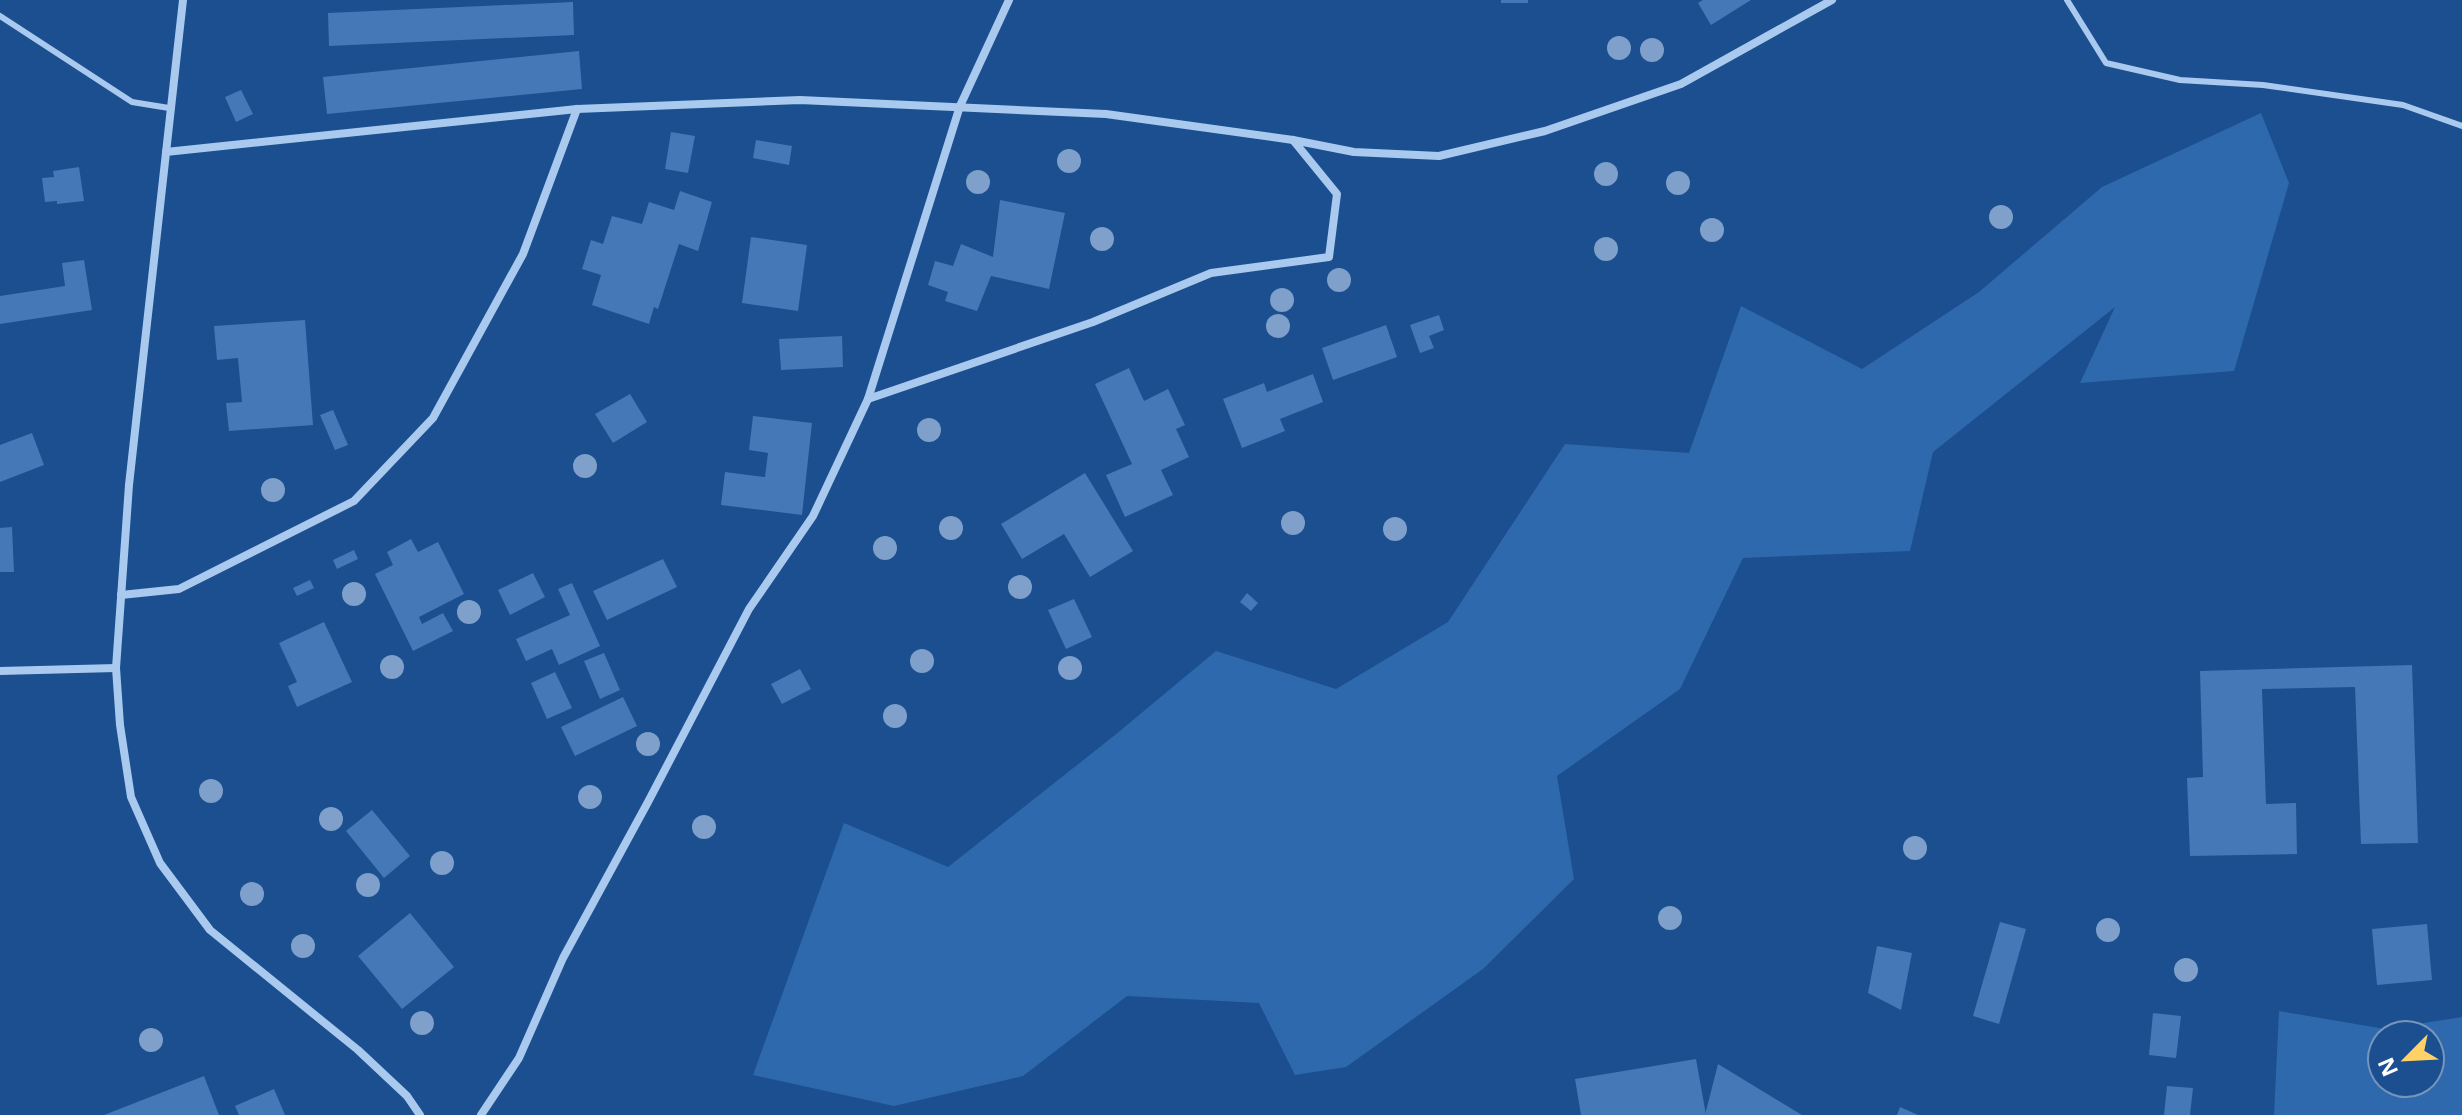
<svg xmlns="http://www.w3.org/2000/svg" width="2462" height="1115" viewBox="0 0 2462 1115" font-family="'Noto Sans',sans-serif">
	<style>
		.green { fill: #2e69ad; fill-rule: evenodd }
		.building { fill: #4478b7 }
		.lines { fill: none; stroke-linecap: round; stroke-linejoin: round }
		.service { stroke: #a9c9ee; stroke-width: 6 }
		.minor { stroke: #a9c9ee; stroke-width: 8 }
		.tree { fill: #7ea0ca }
	</style>
	<rect width="100%" height="100%" fill="#1b4f8f"/>
	<!-- green -->
	<g class="green">
		<polygon points="2261,113 2289,183 2234,371 2080,383 2115,307 1933,452 1910,551 1743,558 1680,689 1557,776 1574,879 1483,969 1346,1067 1295,1075 1259,1003 1127,996 1023,1076 894,1106 753,1075 844,823 948,867 1115,735 1216,651 1336,689 1448,622 1565,444 1689,453 1741,306 1862,369 1979,292 2102,187"/>
		<path d="M2279,1011L2385,1029L2462,1017V1115H2274ZM2430,1035V1083H2382V1035Z"/>
	</g>
	<!-- building -->
	<g class="building">
		<rect x="1501" y="0" width="27" height="3"/>
		<polygon points="1703,0 1751,0 1711,25 1698,3"/>
		<polygon points="573,2 574,35 329,46 328,13"/>
		<polygon points="579,51 582,89 327,114 323,77"/>
		<polygon points="241,90 253,114 236,122 225,97"/>
		<polygon points="671,132 695,136 688,173 665,169"/>
		<polygon points="756,140 792,146 789,165 753,158"/>
		<polygon points="79,167 84,201 57,204 57,201 45,202 42,178 54,177 53,171"/>
		<polygon points="680,191 712,202 698,251 679,244 658,309 654,307 649,324 592,305 601,275 582,269 591,240 603,244 612,216 642,224 649,202 674,210"/>
		<polygon points="1000,200 1065,213 1049,289 991,276 977,311 945,301 948,292 928,285 935,261 953,266 961,244 993,257"/>
		<polygon points="751,237 807,245 798,311 742,303"/>
		<polygon points="84,260 92,310 0,324 0,296 65,286 62,263"/>
		<polygon points="1439,315 1444,330 1429,336 1434,348 1420,353 1410,325"/>
		<polygon points="305,320 313,425 229,431 226,403 242,402 238,358 217,360 214,326"/>
		<polygon points="1386,325 1397,357 1333,380 1322,348"/>
		<polygon points="842,336 843,367 781,370 779,339"/>
		<polygon points="1129,368 1144,401 1168,389 1185,425 1176,429 1189,457 1161,470 1173,495 1125,517 1106,475 1132,464 1095,384"/>
		<polygon points="1313,374 1323,402 1280,419 1285,431 1242,448 1223,399 1264,383 1267,392"/>
		<polygon points="630,394 647,422 613,443 595,414"/>
		<polygon points="333,410 348,445 335,450 320,415"/>
		<polygon points="753,416 812,423 802,515 721,505 725,472 765,477 768,453 749,450"/>
		<polygon points="32,433 44,465 0,482 0,445"/>
		<polygon points="1085,473 1133,551 1090,577 1064,534 1022,559 1001,524"/>
		<polygon points="12,527 14,572 0,572 0,528"/>
		<polygon points="411,539 418,552 438,542 464,594 419,617 422,624 443,613 453,631 413,651 375,574 393,565 387,552"/>
		<polygon points="354,550 358,559 337,569 333,560"/>
		<polygon points="663,559 677,587 607,620 593,591"/>
		<polygon points="533,573 545,597 510,615 498,590"/>
		<polygon points="310,580 314,588 297,596 293,588"/>
		<polygon points="572,583 600,646 559,665 552,649 526,661 516,639 570,615 558,589"/>
		<polygon points="1247,593 1258,603 1251,611 1240,602"/>
		<polygon points="1074,599 1092,637 1066,649 1048,610"/>
		<polygon points="324,622 352,682 297,707 288,686 297,682 279,643"/>
		<polygon points="604,653 620,690 600,699 584,661"/>
		<polygon points="2412,665 2418,843 2361,844 2355,687 2262,689 2266,804 2296,803 2297,854 2190,856 2187,778 2203,777 2200,671"/>
		<polygon points="800,669 811,689 782,704 771,684"/>
		<polygon points="555,672 572,708 547,719 531,683"/>
		<polygon points="623,697 637,726 575,756 561,727"/>
		<polygon points="372,810 410,856 384,878 346,831"/>
		<polygon points="410,913 454,967 402,1009 358,956"/>
		<polygon points="2000,922 2026,929 1999,1024 1973,1016"/>
		<polygon points="2427,924 2432,980 2377,985 2372,929"/>
		<polygon points="1877,946 1912,953 1901,1010 1868,993"/>
		<polygon points="2153,1013 2181,1016 2176,1058 2149,1055"/>
		<polygon points="1696,1059 1706,1115 1581,1115 1575,1079"/>
		<polygon points="1718,1064 1802,1115 1705,1115"/>
		<polygon points="204,1076 219,1115 104,1115"/>
		<polygon points="2167,1086 2193,1088 2190,1115 2164,1115"/>
		<polygon points="274,1089 285,1115 239,1115 235,1106"/>
		<polygon points="1900,1107 1918,1115 1897,1115"/>
	</g>
	<g class="lines">
		<!-- service -->
		<g class="service">
			<polyline points="2067,0 2106,63 2180,80 2263,85 2403,105 2462,126"/>
			<polyline points="0,16 132,102 169,108"/>
		</g>
		<!-- minor -->
		<g class="minor">
			<polyline points="183,0 129,485 116,668 120,725 131,797 160,863 210,930 358,1050 407,1096 420,1115"/>
			<polyline points="166,152 577,109 800,100 1106,114 1293,140 1354,152 1439,156 1545,131 1681,84 1832,0"/>
			<polyline points="868,399 1093,322 1211,273 1329,257 1337,194 1293,140"/>
			<polyline points="121,595 179,589 354,501 433,418 523,254 577,109"/>
			<polyline points="0,671 116,668"/>
			<polyline points="481,1115 519,1058 563,958 648,802 749,609 813,516 868,399 960,106 1009,0"/>
		</g>
	</g>
	<!-- trees -->
	<g class="tree">
		<circle cx="1619" cy="48" r="12"/>
		<circle cx="1652" cy="50" r="12"/>
		<circle cx="1069" cy="161" r="12"/>
		<circle cx="1606" cy="174" r="12"/>
		<circle cx="978" cy="182" r="12"/>
		<circle cx="1678" cy="183" r="12"/>
		<circle cx="2001" cy="217" r="12"/>
		<circle cx="1712" cy="230" r="12"/>
		<circle cx="1102" cy="239" r="12"/>
		<circle cx="1606" cy="249" r="12"/>
		<circle cx="1339" cy="280" r="12"/>
		<circle cx="1282" cy="300" r="12"/>
		<circle cx="1278" cy="326" r="12"/>
		<circle cx="929" cy="430" r="12"/>
		<circle cx="585" cy="466" r="12"/>
		<circle cx="273" cy="490" r="12"/>
		<circle cx="1293" cy="523" r="12"/>
		<circle cx="951" cy="528" r="12"/>
		<circle cx="1395" cy="529" r="12"/>
		<circle cx="885" cy="548" r="12"/>
		<circle cx="1020" cy="587" r="12"/>
		<circle cx="354" cy="594" r="12"/>
		<circle cx="469" cy="612" r="12"/>
		<circle cx="922" cy="661" r="12"/>
		<circle cx="392" cy="667" r="12"/>
		<circle cx="1070" cy="668" r="12"/>
		<circle cx="895" cy="716" r="12"/>
		<circle cx="648" cy="744" r="12"/>
		<circle cx="211" cy="791" r="12"/>
		<circle cx="590" cy="797" r="12"/>
		<circle cx="331" cy="819" r="12"/>
		<circle cx="704" cy="827" r="12"/>
		<circle cx="1915" cy="848" r="12"/>
		<circle cx="442" cy="863" r="12"/>
		<circle cx="368" cy="885" r="12"/>
		<circle cx="252" cy="894" r="12"/>
		<circle cx="1670" cy="918" r="12"/>
		<circle cx="2108" cy="930" r="12"/>
		<circle cx="303" cy="946" r="12"/>
		<circle cx="2186" cy="970" r="12"/>
		<circle cx="422" cy="1023" r="12"/>
		<circle cx="151" cy="1040" r="12"/>
	</g>
	<!-- north arrow -->
	<g transform="translate(2406 1059) rotate(246)"><circle r="38" fill="#1b4f8f" stroke="#7695bc" stroke-width="2"/>
	<path d="M0-6L14 30L0 20L-14 30Z" fill="#ffd166"/>
	<text y="-12" font-size="22" font-weight="bold" text-anchor="middle" fill="#ffffff">N</text>
	</g>
</svg>
